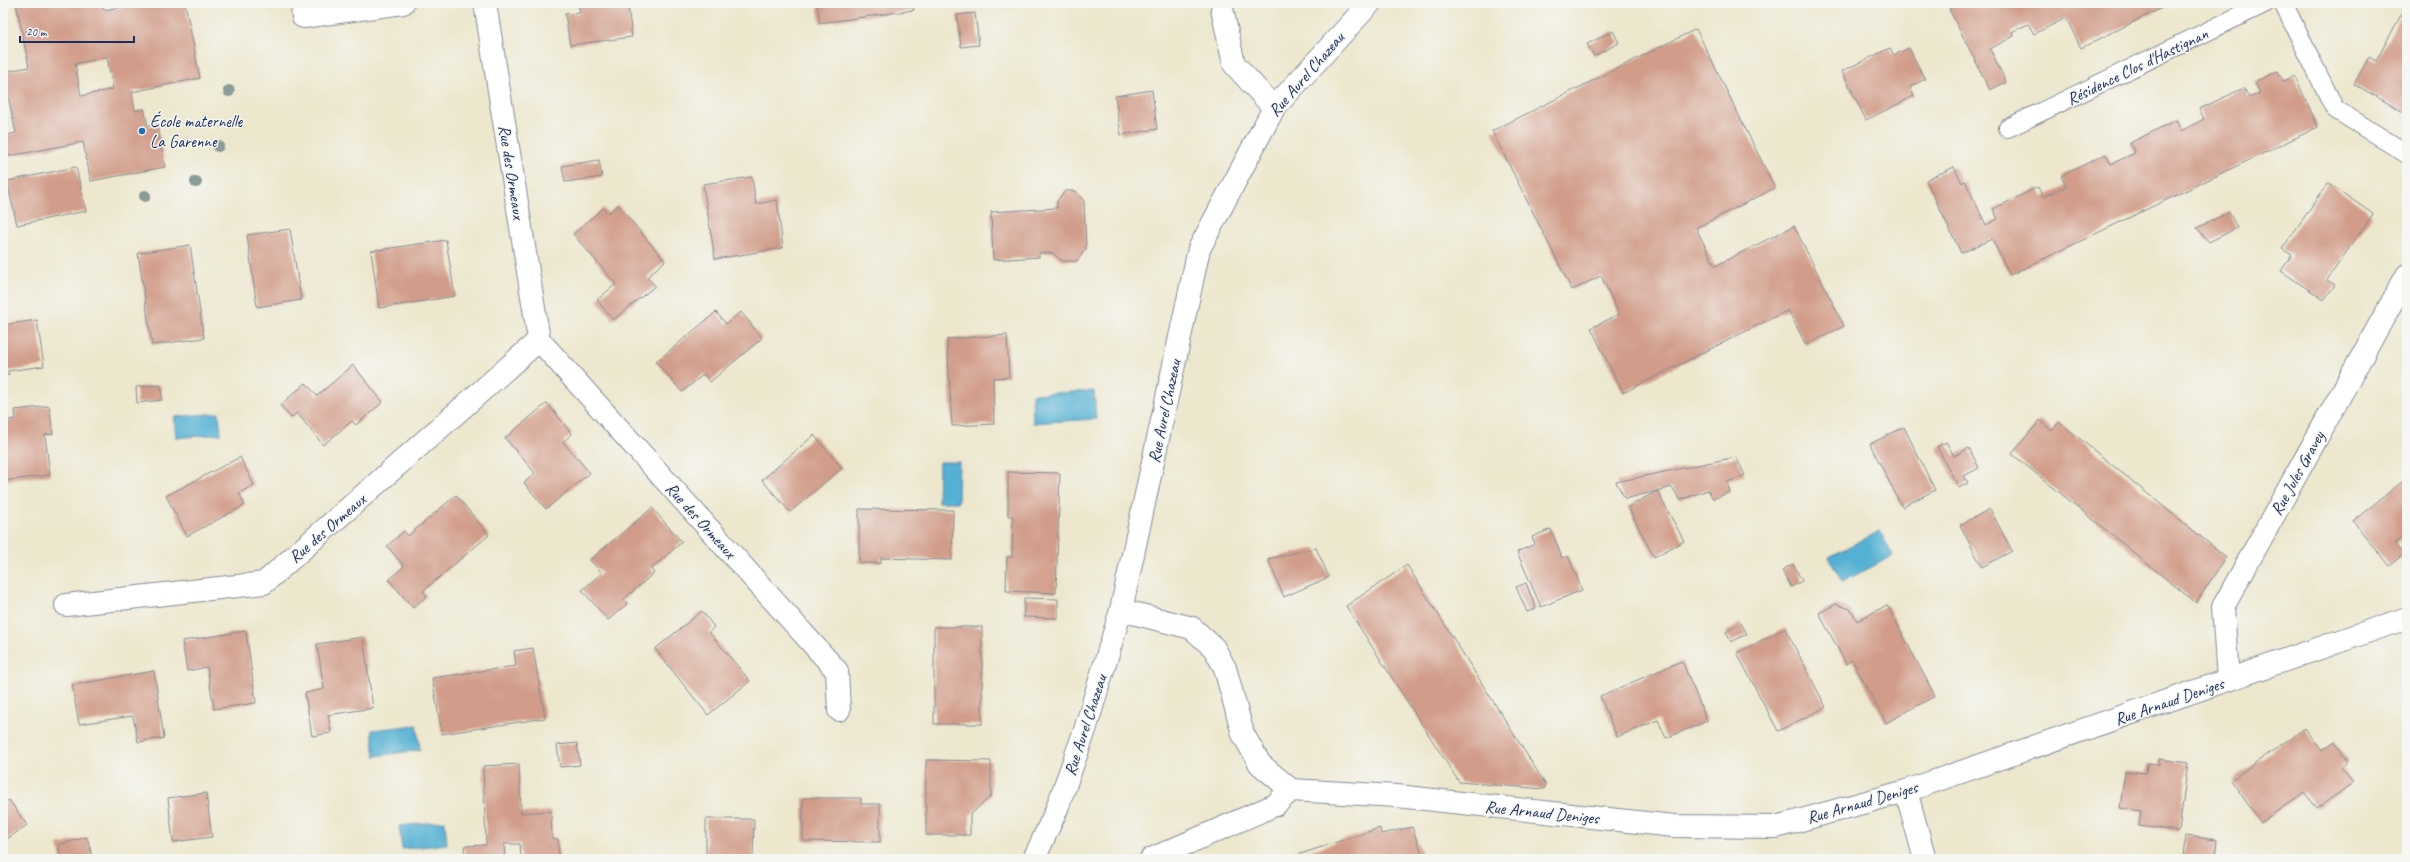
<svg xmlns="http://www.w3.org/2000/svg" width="2410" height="862" viewBox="0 0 2410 862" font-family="Caveat,sans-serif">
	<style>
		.water { fill: #55b1d3; stroke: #387098 }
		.building { fill: #d19c89; fill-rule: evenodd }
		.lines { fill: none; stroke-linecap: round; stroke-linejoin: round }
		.service-casing { stroke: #848b96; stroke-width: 20 }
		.minor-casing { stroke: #848b96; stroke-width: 24 }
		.tertiary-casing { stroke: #848b96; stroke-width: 24 }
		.service { stroke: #fff; stroke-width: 18 }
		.minor { stroke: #fff; stroke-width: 22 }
		.tertiary { stroke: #fff; stroke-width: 22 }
		.tree { fill: #8b9b95 }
		.poi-dot { fill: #1f6fb2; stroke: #f6f6f2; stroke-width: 1.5 }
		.labels { text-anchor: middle; stroke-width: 3; stroke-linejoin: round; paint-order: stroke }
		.street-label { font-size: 17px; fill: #1b2f5e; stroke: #f6f6f2 }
		.poi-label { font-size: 17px; fill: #1b2f5e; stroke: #f6f6f2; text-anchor: start }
	</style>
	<rect width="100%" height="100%" fill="#f6f6f2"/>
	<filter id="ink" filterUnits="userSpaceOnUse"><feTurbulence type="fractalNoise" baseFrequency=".025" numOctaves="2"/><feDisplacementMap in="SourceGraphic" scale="8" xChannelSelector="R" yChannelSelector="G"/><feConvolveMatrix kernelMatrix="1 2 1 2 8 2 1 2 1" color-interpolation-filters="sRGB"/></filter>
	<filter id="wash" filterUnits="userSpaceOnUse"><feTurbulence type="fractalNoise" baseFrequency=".012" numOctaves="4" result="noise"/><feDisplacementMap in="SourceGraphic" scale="16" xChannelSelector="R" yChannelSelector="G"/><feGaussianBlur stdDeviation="0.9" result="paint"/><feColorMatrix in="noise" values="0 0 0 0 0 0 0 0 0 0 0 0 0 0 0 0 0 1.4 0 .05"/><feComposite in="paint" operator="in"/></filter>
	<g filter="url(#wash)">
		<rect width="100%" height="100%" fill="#ece7cd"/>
		<!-- water -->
		<g class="water">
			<polygon points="1094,391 1096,419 1033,423 1032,394"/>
			<polygon points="219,413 221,434 176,438 174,417"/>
			<polygon points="939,462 959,462 958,502 938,502"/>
			<polygon points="1880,531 1893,556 1842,582 1829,557"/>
			<polygon points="417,725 420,750 375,756 372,730"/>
			<polygon points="445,821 447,844 402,849 399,826"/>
		</g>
		<g id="blocks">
			<!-- building -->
			<g class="building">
				<path d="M16,3H103L104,10L143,3H185L200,78L132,92L135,111L144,109L148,126L157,124L165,167L91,181L83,142L4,157L3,136L16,133L7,91L3,92V72L29,67ZM107,57L113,89L81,96L75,64Z"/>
				<polygon points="578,3 613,3 614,8 628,6 632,37 570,45 565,14 580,13"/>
				<polygon points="817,3 913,3 914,10 820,23"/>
				<polygon points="1962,3 2061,4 2172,3 2081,48 2066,18 2034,34 2028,24 2012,32 2014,36 1990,49 2006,82 1990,90 1949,9"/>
				<polygon points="2407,4 2407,114 2354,84 2369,57 2376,61"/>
				<polygon points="975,13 979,45 961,47 957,15"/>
				<polygon points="1696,29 1775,188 1696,228 1715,266 1794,226 1844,326 1806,345 1788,310 1623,393 1591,328 1619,314 1601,276 1572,290 1492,131"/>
				<polygon points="1613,31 1619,43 1594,56 1587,44"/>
				<polygon points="1890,48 1894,55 1909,48 1925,79 1910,87 1914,96 1866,120 1842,71"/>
				<polygon points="2278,71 2283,81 2295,76 2318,127 2010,275 1992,239 1961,253 1926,180 1954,167 1962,183 1965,181 1986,225 1998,219 1993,209 2038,187 2043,197 2066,186 2061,176 2106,154 2111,164 2135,153 2130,143 2176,120 2181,131 2204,119 2199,109 2244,88 2249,98 2260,93 2255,82"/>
				<polygon points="1152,90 1157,129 1121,135 1115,96"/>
				<polygon points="599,160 602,177 565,182 562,166"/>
				<polygon points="76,167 86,211 17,225 7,181"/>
				<polygon points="752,177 756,204 777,200 783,248 715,259 703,184"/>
				<polygon points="2328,183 2373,214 2327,280 2335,285 2324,300 2281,271 2292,255 2282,249"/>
				<polygon points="1065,191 1075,191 1084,201 1086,249 1077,261 1062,261 1053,253 1039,253 1039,257 993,260 991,212 1057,208 1057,201"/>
				<polygon points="618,205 665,261 647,277 655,286 613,320 597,300 616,284 573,234 603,208 608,213"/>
				<polygon points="2229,212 2237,228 2209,242 2197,228"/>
				<polygon points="290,229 301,300 257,307 247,235"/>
				<polygon points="446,240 455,296 379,308 371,251"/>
				<polygon points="190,245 204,338 152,345 138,253"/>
				<polygon points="716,312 726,324 741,312 762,338 710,382 704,374 682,392 656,362"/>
				<polygon points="37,320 44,366 8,371 9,375 3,376 3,325"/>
				<polygon points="1007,335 1009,377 993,378 994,424 952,426 947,339"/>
				<polygon points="353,365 383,402 356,425 352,421 323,445 297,413 291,418 280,405 306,383 317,396"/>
				<polygon points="161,385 162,400 137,403 136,387"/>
				<polygon points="547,403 572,434 563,442 590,473 546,509 524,483 535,473 505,438"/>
				<polygon points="49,406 53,434 45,435 50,475 3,481 3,421 16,419 15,410"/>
				<polygon points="2040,420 2052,431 2059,422 2226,557 2196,603 2012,454"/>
				<polygon points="1904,427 1935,490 1902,507 1870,444"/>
				<polygon points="814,435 842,468 790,512 762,480"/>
				<polygon points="1946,442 1954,456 1969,448 1979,468 1964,476 1968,483 1959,488 1937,447"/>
				<polygon points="240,457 254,485 239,493 245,505 187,536 166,496"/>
				<polygon points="1736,457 1745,475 1727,482 1730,492 1713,499 1708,490 1680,500 1672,487 1625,499 1616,482"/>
				<polygon points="1008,472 1060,473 1056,593 1006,591 1007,557 1012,557 1013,516 1008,516"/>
				<polygon points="2407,478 2407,534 2395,543 2404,554 2389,566 2353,521"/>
				<polygon points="1657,491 1684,541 1654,557 1628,507"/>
				<polygon points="456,495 489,535 423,591 427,596 413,608 389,580 404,566 387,546 404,531 408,536"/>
				<polygon points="652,508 682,542 651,569 654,573 623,600 627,604 608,620 582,590 602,573 590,560"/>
				<polygon points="859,509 953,510 952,560 881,558 881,563 859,563"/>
				<polygon points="1990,509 2012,551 1982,567 1960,525"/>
				<polygon points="1551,529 1562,558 1568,556 1582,590 1541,607 1517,552 1535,544 1532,537"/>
				<polygon points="1316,548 1329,577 1284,597 1268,559"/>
				<polygon points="1793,564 1802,581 1791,587 1782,570"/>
				<polygon points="1407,565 1546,785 1544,789 1459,782 1346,606"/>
				<polygon points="1526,583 1536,609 1527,612 1516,587"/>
				<polygon points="1024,598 1058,599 1058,618 1024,617"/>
				<polygon points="1836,604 1850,609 1857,621 1887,605 1935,696 1886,723 1852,660 1846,664 1819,613"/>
				<polygon points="702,611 714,627 709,632 750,681 708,715 655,649"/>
				<polygon points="1741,623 1747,634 1731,642 1726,632"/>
				<rect x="934" y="627" width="48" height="97"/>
				<polygon points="1785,628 1826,707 1778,731 1737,653"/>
				<polygon points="246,631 256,703 214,709 207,667 187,671 182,641"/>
				<polygon points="363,637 373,708 328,715 331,733 312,736 305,693 324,689 317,644"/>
				<polygon points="533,648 545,718 442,734 432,678 516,666 514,651"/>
				<polygon points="1682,661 1707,721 1666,738 1658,720 1617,737 1600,696"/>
				<polygon points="154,671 164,738 138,742 133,716 79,724 72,685"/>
				<polygon points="2305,728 2322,751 2335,742 2348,761 2341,767 2353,783 2317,808 2304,792 2261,823 2231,780"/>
				<polygon points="577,743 580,765 560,767 557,745"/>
				<polygon points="2159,759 2188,763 2179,831 2139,826 2141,811 2120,808 2125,771 2146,773 2147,764 2159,765"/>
				<polygon points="926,760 991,761 991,796 970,815 970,835 926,835"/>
				<polygon points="519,764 521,813 551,811 552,839 558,839 559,859 521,859 520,844 504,844 505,859 465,859 464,846 486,845 483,766"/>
				<polygon points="206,793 212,837 173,842 168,798"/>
				<polygon points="803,798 861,798 861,804 880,804 880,842 803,841"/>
				<polygon points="9,800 27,825 7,839 3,833 3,804"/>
				<polygon points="706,819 754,819 753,859 706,859"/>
				<polygon points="1412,827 1424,859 1285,859 1380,828 1381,834"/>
				<polygon points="2186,836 2217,840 2215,859 2184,859"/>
				<polygon points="87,837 93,859 61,859 58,845"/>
			</g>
		</g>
	</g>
	<g filter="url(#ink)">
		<use href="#blocks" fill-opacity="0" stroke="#848b96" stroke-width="1"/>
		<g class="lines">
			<!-- service casing -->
			<g class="service-casing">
				<g id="service">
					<polyline points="2283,3 2335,109 2407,154"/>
					<polyline points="2008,128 2266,3"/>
				</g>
			</g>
			<!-- minor casing -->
			<g class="minor-casing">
				<g id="minor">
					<polyline points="302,3 303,17 403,3"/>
					<polyline points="1223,3 1222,9 1234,64 1274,108"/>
					<polyline points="539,340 837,671 839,710"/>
					<polyline points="66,605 264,583 539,340 485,3"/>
					<polyline points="2228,680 2223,607 2407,275"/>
					<polyline points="1906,791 1925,859"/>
				</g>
			</g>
			<!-- tertiary casing -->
			<g class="tertiary-casing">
				<g id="tertiary">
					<polyline points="1121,610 1192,628 1214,648 1225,668 1243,734 1260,764 1291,790 1397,796 1674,826 1776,827 1906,791 2407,618"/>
					<polyline points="1034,859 1056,811 1085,730 1121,610 1199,249 1274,108 1370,3"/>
					<polyline points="1151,859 1275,805 1291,790"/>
				</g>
			</g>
			<!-- service -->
			<use href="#service" class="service"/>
			<!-- minor -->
			<use href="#minor" class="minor"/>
			<!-- tertiary -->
			<use href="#tertiary" class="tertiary"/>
		</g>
		<!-- trees -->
		<g class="tree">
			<circle cx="229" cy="91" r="6"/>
			<circle cx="218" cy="146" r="6"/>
			<circle cx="196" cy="182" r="6"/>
			<circle cx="145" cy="196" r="6"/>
		</g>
	</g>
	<!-- markers -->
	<circle class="poi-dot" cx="142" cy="131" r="4"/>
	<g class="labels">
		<!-- street labels -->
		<g class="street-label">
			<text transform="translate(2137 66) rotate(-26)" y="6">Résidence Clos d'Hastignan</text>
			<text transform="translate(1306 74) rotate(-49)" y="6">Rue Aurel Chazeau</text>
			<text transform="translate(512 172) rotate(81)" y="6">Rue des Ormeaux</text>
			<text transform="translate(1164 411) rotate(-78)" y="6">Rue Aurel Chazeau</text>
			<text transform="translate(2297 473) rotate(-61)" y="6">Rue Jules Gravey</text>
			<text transform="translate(701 520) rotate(48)" y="6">Rue des Ormeaux</text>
			<text transform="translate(327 528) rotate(-41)" y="6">Rue des Ormeaux</text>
			<text transform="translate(2169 701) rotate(-19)" y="6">Rue Arnaud Deniges</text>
			<text transform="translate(1085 725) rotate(-72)" y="6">Rue Aurel Chazeau</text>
			<text transform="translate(1862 802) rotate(-16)" y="6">Rue Arnaud Deniges</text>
			<text transform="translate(1542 812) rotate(6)" y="6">Rue Arnaud Deniges</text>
		</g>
		<!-- poi labels -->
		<g class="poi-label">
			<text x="150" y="127">École maternelle<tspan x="150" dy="20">La Garenne</tspan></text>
		</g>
	</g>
	<!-- margin -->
	<rect width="2410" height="862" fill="none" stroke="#f6f6f2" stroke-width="16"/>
	<!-- scale -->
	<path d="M20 36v6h114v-6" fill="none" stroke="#1b2f5e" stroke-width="2"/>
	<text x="26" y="36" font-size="12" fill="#1b2f5e" stroke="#f6f6f2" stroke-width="3" paint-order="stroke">20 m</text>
</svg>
